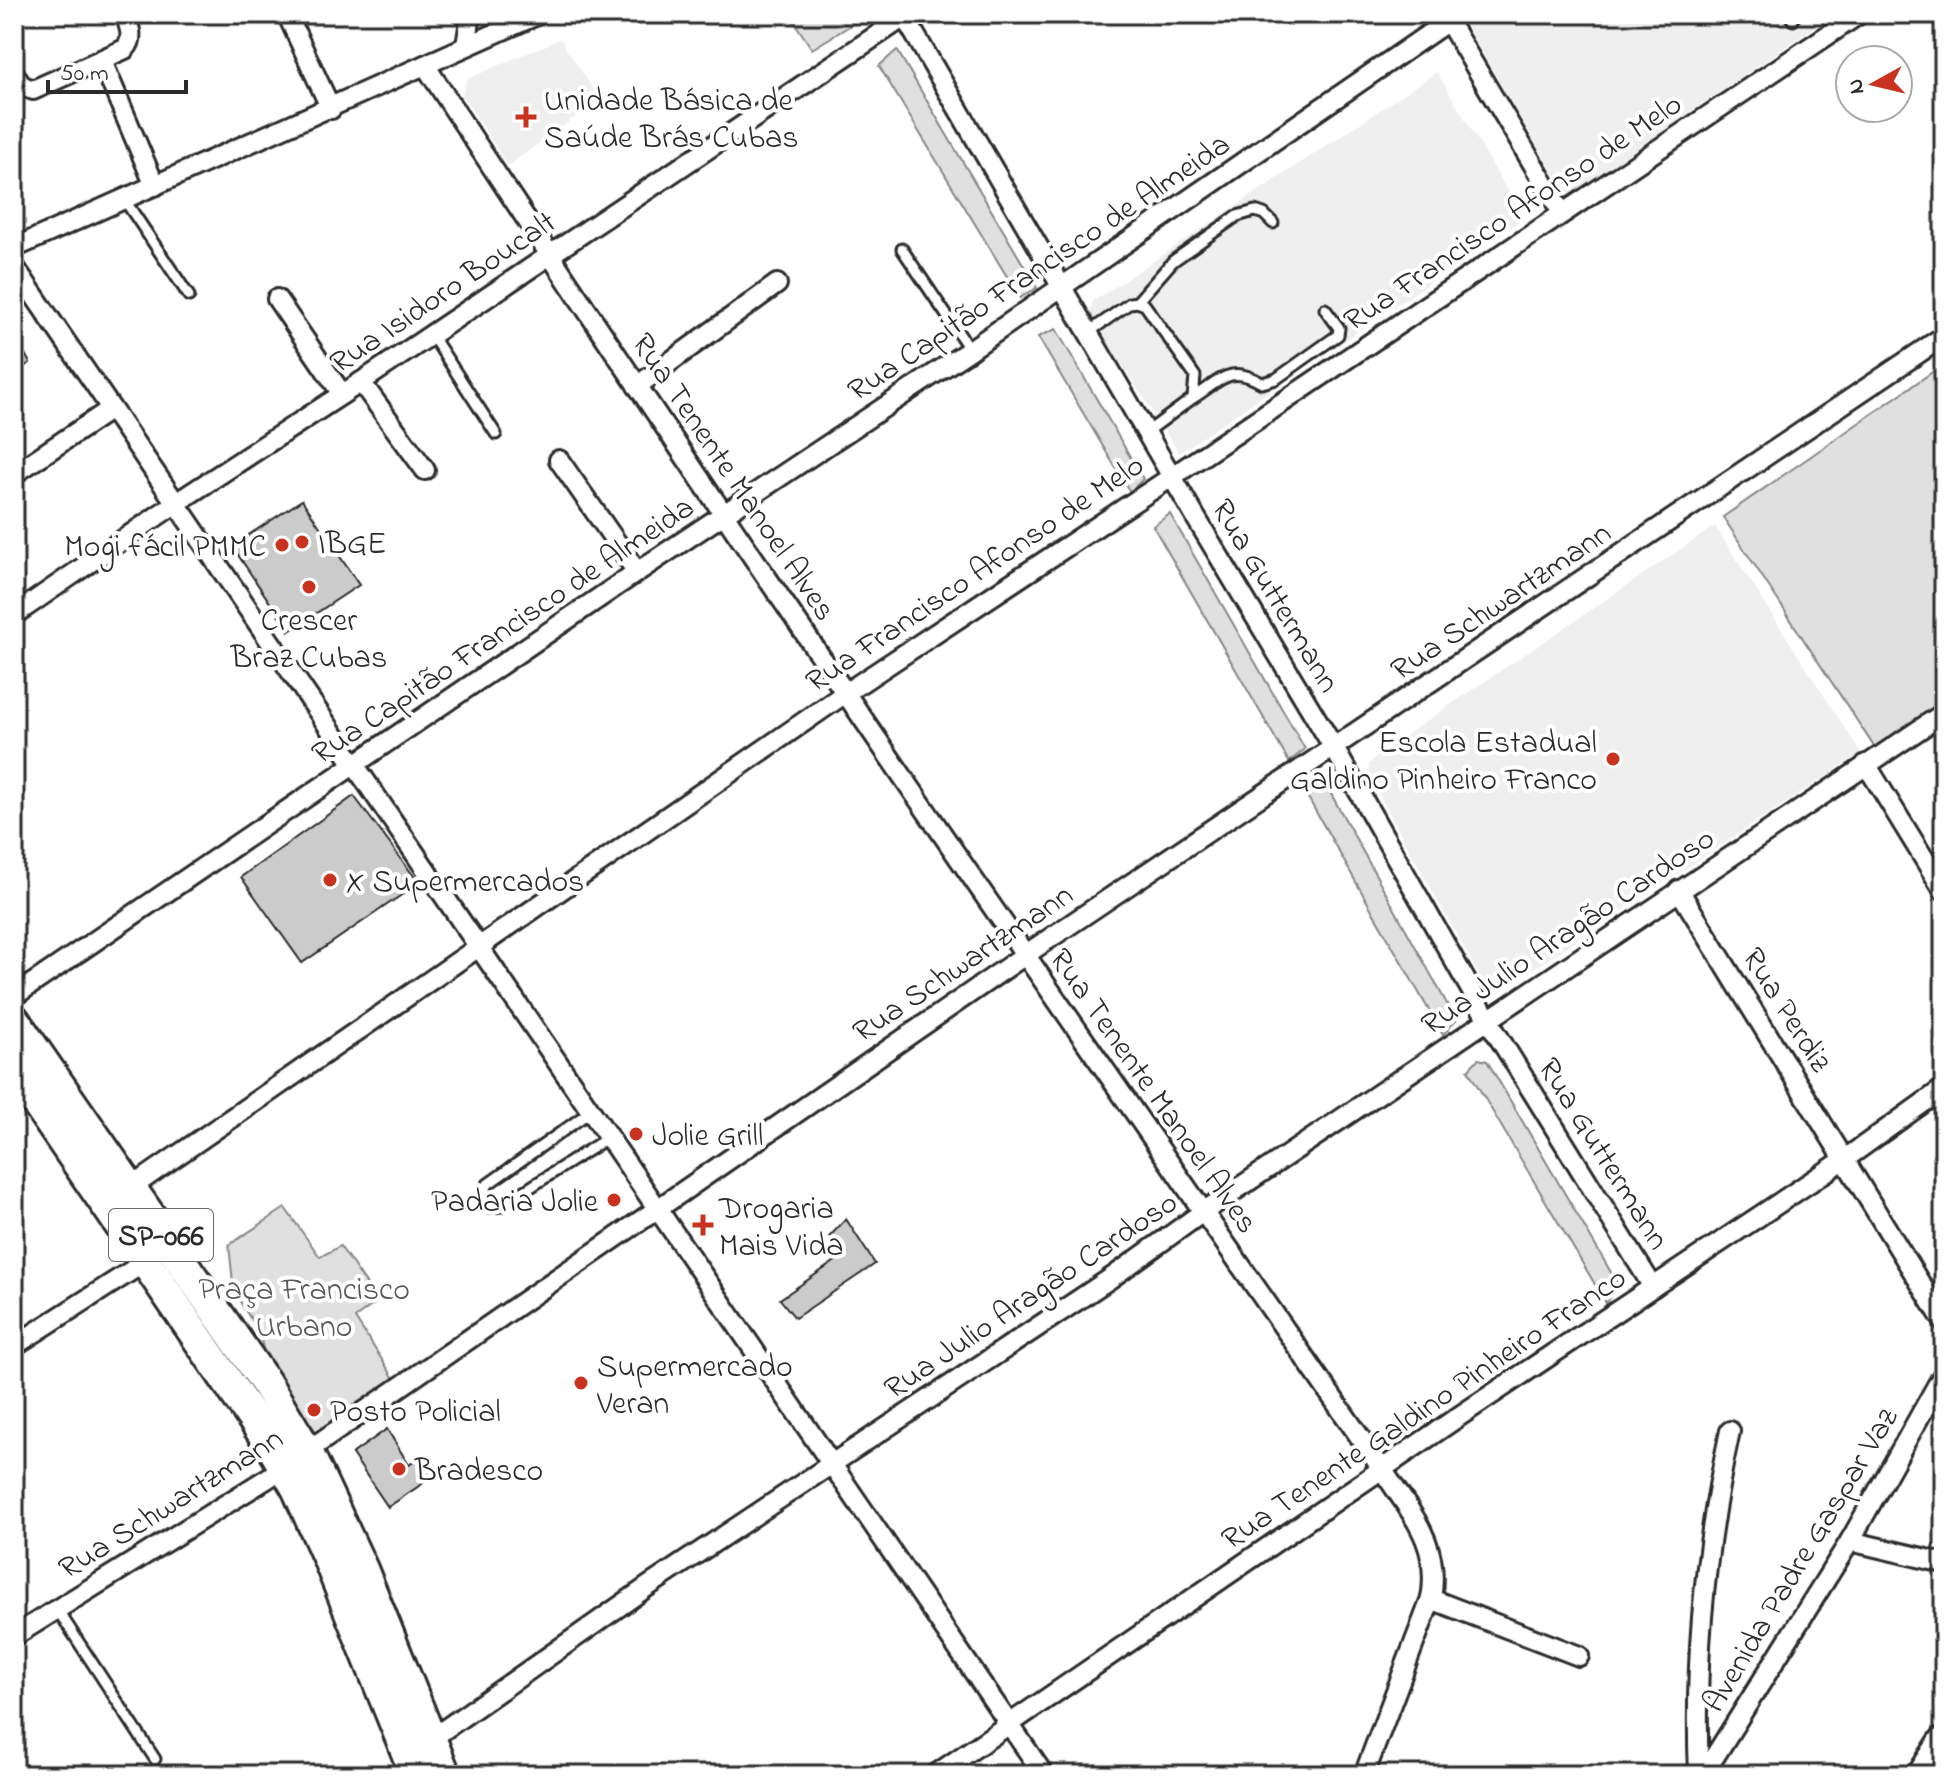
<svg xmlns="http://www.w3.org/2000/svg" width="1958" height="1789" viewBox="0 0 1958 1789" font-family="'Indie Flower',sans-serif">
	<style>
		.built { fill: #efefef }
		.green { fill: #e0e0e0; stroke: #868686; stroke-width: 2 }
		.building { fill: #cbcbcb; stroke: #2b2b2b; stroke-width: 2 }
		.lines { fill: none; stroke-linecap: round; stroke-linejoin: round }
		.service-casing { stroke: #2b2b2b; stroke-width: 15 }
		.minor-casing { stroke: #2b2b2b; stroke-width: 24 }
		.primary-casing { stroke: #2b2b2b; stroke-width: 34 }
		.trunk-casing { stroke: #2b2b2b; stroke-width: 36 }
		.service { stroke: #fff; stroke-width: 9 }
		.minor { stroke: #fff; stroke-width: 18 }
		.primary { stroke: #fff; stroke-width: 28 }
		.trunk { stroke: #fff; stroke-width: 30 }
		.poi-dot { fill: #c8321e; stroke: #fff; stroke-width: 3 }
		.labels { text-anchor: middle; stroke-width: 8; stroke-linejoin: round; paint-order: stroke }
		.shield { fill: #fff; stroke: #6b6b6b; stroke-width: 2 }
		.shield-label { font-size: 30px; font-weight: bold; fill: #2b2b2b }
		.poi-label { font-size: 32px; fill: #2b2b2b; stroke: #fff; text-anchor: start }
		.street-label { font-size: 32px; fill: #2b2b2b; stroke: #fff }
		.park-label { font-size: 32px; fill: #585858; stroke: #fff }
	</style>
	<rect width="100%" height="100%" fill="#fff"/>
	<filter id="ink" filterUnits="userSpaceOnUse"><feTurbulence type="fractalNoise" baseFrequency=".0125" numOctaves="2"/><feDisplacementMap in="SourceGraphic" scale="16" xChannelSelector="R" yChannelSelector="G"/><feConvolveMatrix kernelMatrix="1 2 1 2 8 2 1 2 1" color-interpolation-filters="sRGB"/></filter>
	<g filter="url(#ink)">
		<!-- built -->
		<g class="built">
			<polygon points="1459,14 1834,14 1567,196"/>
			<polygon points="560,39 600,99 508,166 462,95 467,79"/>
			<polygon points="1437,72 1524,218 1179,453 1091,317 1092,302"/>
			<polygon points="1715,526 1861,753 1512,983 1496,989 1483,982 1369,777 1369,764 1382,751"/>
		</g>
		<!-- green -->
		<g class="green">
			<polygon points="789,14 869,14 812,49"/>
			<polygon points="897,50 1037,288 1020,298 879,66"/>
			<polygon points="1056,329 1143,479 1130,492 1038,337"/>
			<polygon points="1944,364 1944,700 1875,748 1723,517"/>
			<polygon points="1170,514 1305,749 1289,762 1153,526"/>
			<polygon points="1325,783 1456,1020 1443,1035 1307,796"/>
			<polygon points="1478,1059 1487,1061 1619,1286 1606,1303 1468,1070"/>
			<polygon points="285,1208 320,1257 340,1246 378,1301 355,1318 397,1383 321,1438 266,1364 260,1334 234,1292 229,1245"/>
		</g>
		<!-- building -->
		<g class="building">
			<polygon points="14,335 30,363 14,373"/>
			<polygon points="302,500 359,585 289,631 232,546"/>
			<polygon points="354,796 419,883 302,963 241,877"/>
			<polygon points="846,1219 875,1264 795,1318 780,1299 847,1253 830,1236"/>
			<polygon points="387,1429 409,1465 424,1454 438,1473 388,1507 352,1454"/>
		</g>
		<g class="lines">
			<!-- service casing -->
			<g class="service-casing">
				<g id="service">
					<polyline points="1789,14 1793,20"/>
					<polyline points="124,199 189,296"/>
					<polyline points="902,249 970,350"/>
					<polyline points="1137,302 1173,261 1237,216 1255,211 1264,214 1273,223"/>
					<polyline points="1089,332 1130,303 1137,302 1145,305 1195,376 1193,398 1147,432"/>
					<polyline points="431,334 496,434"/>
					<path d="M1193,398C1222,380 1229,364 1262,383L1276,379L1338,335L1339,328L1325,309"/>
					<polyline points="591,1111 488,1184 483,1192 483,1199 490,1207 501,1206 609,1137"/>
					<polyline points="57,1609 155,1759"/>
				</g>
			</g>
			<!-- minor casing -->
			<g class="minor-casing">
				<g id="minor">
					<polyline points="287,14 331,109"/>
					<polyline points="903,14 1196,518 1334,748 1488,1020 1653,1287"/>
					<polyline points="1444,14 1562,213"/>
					<polyline points="466,46 471,14"/>
					<polyline points="102,61 155,186"/>
					<path d="M425,65C735,540 1059,1004 1382,1469C1411,1514 1441,1543 1431,1599L1364,1775"/>
					<path d="M14,73L21,85L33,90L125,49C135,39 129,26 125,14"/>
					<polyline points="14,248 539,14"/>
					<polyline points="14,266 1044,1775"/>
					<polyline points="277,299 342,394"/>
					<polyline points="361,382 425,470"/>
					<polyline points="637,386 777,284"/>
					<polyline points="559,460 637,572"/>
					<polyline points="14,474 111,409"/>
					<polyline points="14,615 176,503 361,382 904,17"/>
					<polyline points="1866,764 1944,891"/>
					<polyline points="1679,890 1944,1322"/>
					<polyline points="14,996 637,572 970,350 1458,14"/>
					<polyline points="129,1189 847,692 1173,476 1859,14"/>
					<polyline points="14,1346 145,1262"/>
					<polyline points="1850,1541 1944,1563"/>
					<polyline points="1431,1599 1579,1656"/>
					<polyline points="14,1636 268,1478 1025,955 1944,336"/>
					<polyline points="431,1739 647,1587 1111,1278 1203,1212 1944,713"/>
					<polyline points="935,1775 1458,1417 1845,1159 1944,1088"/>
					<path d="M1699,1775C1694,1659 1705,1545 1730,1431"/>
					<polyline points="1703,1775 1850,1541 1944,1373"/>
				</g>
			</g>
			<!-- primary casing -->
			<g class="primary-casing">
				<polyline id="primary" points="1922,1775 1944,1741"/>
			</g>
			<!-- trunk casing -->
			<g class="trunk-casing">
				<g id="trunk">
					<polyline points="14,1020 265,1382 307,1451 362,1569 445,1775"/>
					<polyline points="14,1070 273,1448 297,1488 329,1560 416,1775"/>
				</g>
			</g>
			<!-- service -->
			<use href="#service" class="service"/>
			<!-- minor -->
			<use href="#minor" class="minor"/>
			<!-- primary -->
			<use href="#primary" class="primary"/>
			<!-- trunk -->
			<use href="#trunk" class="trunk"/>
		</g>
	</g>
	<!-- markers -->
	<g class="poi-dot">
		<path d="M522 105h8v8h8v8h-8v8h-8v-8h-8v-8h8z"/>
		<circle cx="302" cy="542" r="8"/>
		<circle cx="282" cy="545" r="8"/>
		<circle cx="309" cy="587" r="8"/>
		<circle cx="1613" cy="759" r="8"/>
		<circle cx="330" cy="880" r="8"/>
		<circle cx="636" cy="1134" r="8"/>
		<circle cx="614" cy="1200" r="8"/>
		<path d="M699 1213h8v8h8v8h-8v8h-8v-8h-8v-8h8z"/>
		<circle cx="581" cy="1383" r="8"/>
		<circle cx="314" cy="1410" r="8"/>
		<circle cx="399" cy="1469" r="8"/>
	</g>
	<g class="labels">
		<!-- shield labels -->
		<rect class="shield" x="109" y="1209" width="104" height="52" rx="6"/>
		<g class="shield-label">
			<text x="161" y="1245">SP-066</text>
		</g>
		<!-- poi labels -->
		<g class="poi-label">
			<text x="544" y="110">Unidade Básica de<tspan x="544" dy="37">Saúde Brás Cubas</tspan></text>
			<text x="318" y="553">IBGE</text>
			<text x="266" y="556" text-anchor="end">Mogi fácil PMMC</text>
			<text x="309" y="630" text-anchor="middle">Crescer<tspan x="309" dy="37">Braz Cubas</tspan></text>
			<text x="1597" y="752" text-anchor="end">Escola Estadual<tspan x="1597" dy="37">Galdino Pinheiro Franco</tspan></text>
			<text x="346" y="891">X Supermercados</text>
			<text x="652" y="1145">Jolie Grill</text>
			<text x="598" y="1211" text-anchor="end">Padaria Jolie</text>
			<text x="719" y="1218">Drogaria<tspan x="719" dy="37">Mais Vida</tspan></text>
			<text x="597" y="1376">Supermercado<tspan x="597" dy="37">Veran</tspan></text>
			<text x="330" y="1421">Posto Policial</text>
			<text x="415" y="1480">Bradesco</text>
		</g>
		<!-- street labels -->
		<g class="street-label">
			<text transform="translate(1512 211) rotate(-34)" y="11">Rua Francisco Afonso de Melo</text>
			<text transform="translate(1038 266) rotate(-34)" y="11">Rua Capitão Francisco de Almeida</text>
			<text transform="translate(442 291) rotate(-34)" y="11">Rua Isidoro Boucalt</text>
			<text transform="translate(735 476) rotate(56)" y="11">Rua Tenente Manoel Alves</text>
			<text transform="translate(974 572) rotate(-34)" y="11">Rua Francisco Afonso de Melo</text>
			<text transform="translate(1277 595) rotate(59)" y="11">Rua Guttermann</text>
			<text transform="translate(1500 600) rotate(-34)" y="11">Rua Schwartzmann</text>
			<text transform="translate(502 629) rotate(-34)" y="11">Rua Capitão Francisco de Almeida</text>
			<text transform="translate(1567 930) rotate(-34)" y="11">Rua Julio Aragão Cardoso</text>
			<text transform="translate(962 962) rotate(-34)" y="11">Rua Schwartzmann</text>
			<text transform="translate(1788 1009) rotate(58)" y="11">Rua Perdiz</text>
			<text transform="translate(1155 1090) rotate(55)" y="11">Rua Tenente Manoel Alves</text>
			<text transform="translate(1605 1153) rotate(58)" y="11">Rua Guttermann</text>
			<text transform="translate(1030 1294) rotate(-34)" y="11">Rua Julio Aragão Cardoso</text>
			<text transform="translate(1423 1407) rotate(-34)" y="11">Rua Tenente Galdino Pinheiro Franco</text>
			<text transform="translate(170 1502) rotate(-32)" y="11">Rua Schwartzmann</text>
			<text transform="translate(1799 1559) rotate(-59)" y="11">Avenida Padre Gaspar Vaz</text>
		</g>
		<!-- park labels -->
		<g class="park-label">
			<text x="304" y="1299">Praça Francisco<tspan x="304" dy="37">Urbano</tspan></text>
		</g>
	</g>
	<!-- margin -->
	<rect width="1958" height="1789" fill="none" stroke="#fff" stroke-width="48"/>
	<rect x="24" y="24" width="1910" height="1741" fill="none" stroke="#2b2b2b" stroke-width="3" filter="url(#ink)"/>
	<!-- north arrow -->
	<g transform="translate(1874 84) rotate(262)"><circle r="38" fill="#ffffff" stroke="#aaaaaa" stroke-width="2"/>
	<path d="M0-6L14 30L0 20L-14 30Z" fill="#c8321e"/>
	<text y="-12" font-size="22" font-weight="bold" text-anchor="middle" fill="#2b2b2b">N</text>
	</g>
	<!-- scale -->
	<path d="M48 80v12h138v-12" fill="none" stroke="#2b2b2b" stroke-width="4"/>
	<text x="60" y="80" font-size="24" fill="#2b2b2b" stroke="#ffffff" stroke-width="6" paint-order="stroke">50 m</text>
</svg>
